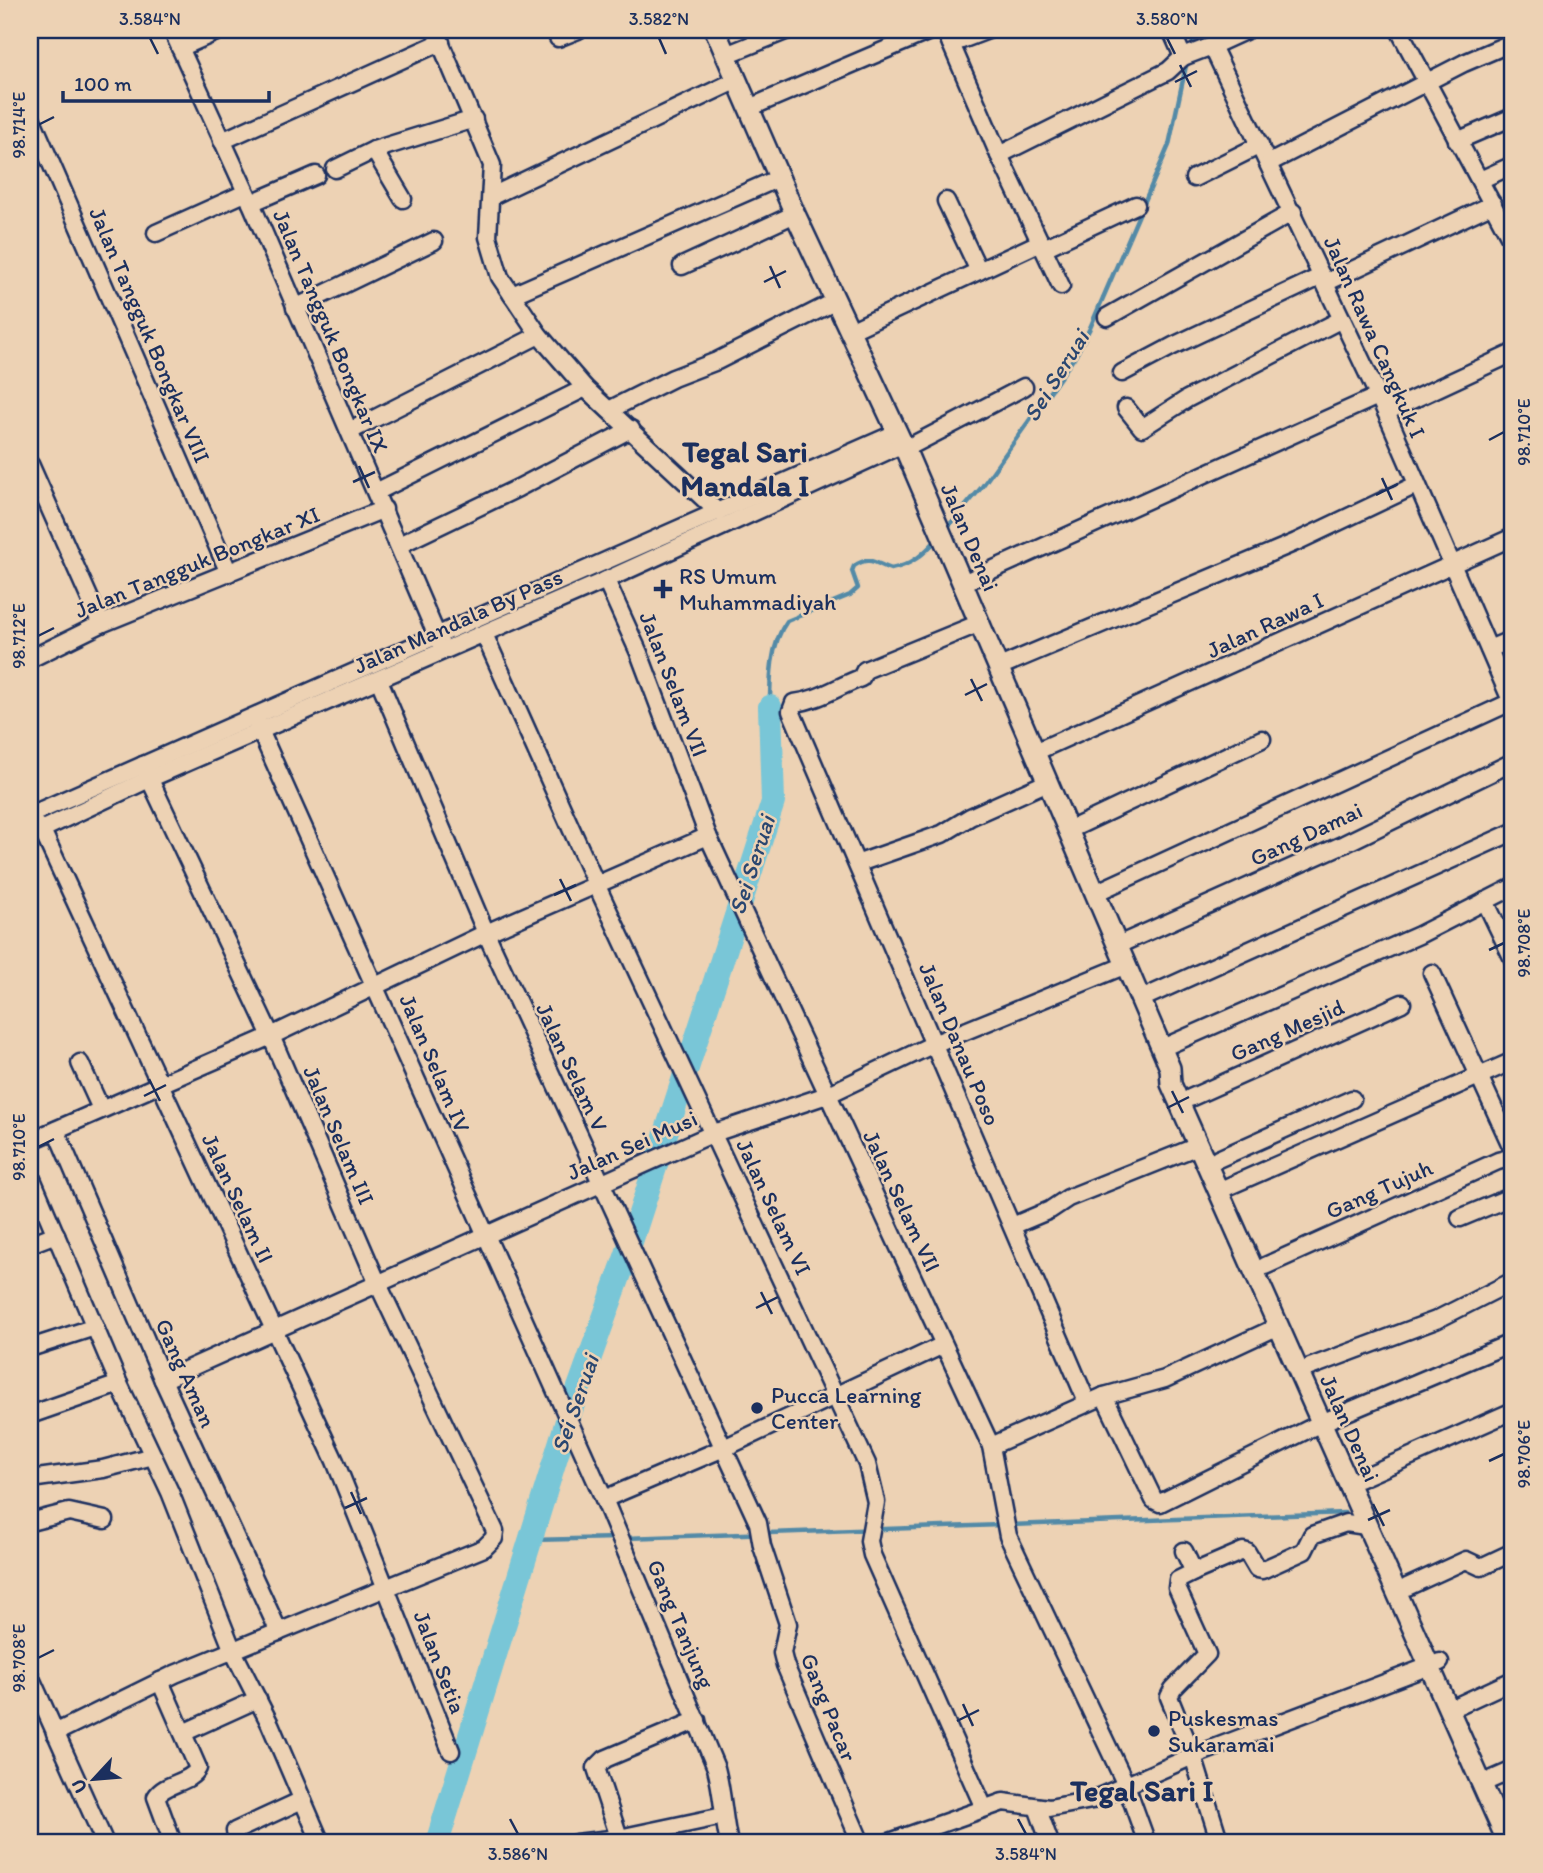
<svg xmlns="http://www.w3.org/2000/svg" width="1543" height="1873" viewBox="0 0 1543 1873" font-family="Itim,sans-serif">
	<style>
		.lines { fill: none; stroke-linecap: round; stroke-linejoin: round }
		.stream { stroke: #538aa7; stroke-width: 4.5 }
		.river { stroke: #79c6d7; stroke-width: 24 }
		.minor-casing { stroke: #1b2f5e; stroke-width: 21 }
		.major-casing { stroke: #1b2f5e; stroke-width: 24 }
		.minor { stroke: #edd2b4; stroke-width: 16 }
		.major { stroke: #edd2b4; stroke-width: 19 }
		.ticks { fill: none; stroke: #1b2f5e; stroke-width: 2.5 }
		.poi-dot { fill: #1b2f5e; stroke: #edd2b4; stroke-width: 2.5 }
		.labels { text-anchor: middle; stroke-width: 5; stroke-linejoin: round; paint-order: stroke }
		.street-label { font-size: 23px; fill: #1b2f5e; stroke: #edd2b4 }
		.poi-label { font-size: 23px; fill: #1b2f5e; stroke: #edd2b4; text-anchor: start }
		.water-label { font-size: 24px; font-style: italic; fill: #294670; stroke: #edd2b4 }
		.district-label { font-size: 30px; font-weight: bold; fill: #1b2f5e; stroke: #edd2b4 }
		.neatline { fill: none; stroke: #1b2f5e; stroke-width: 2.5 }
		.ticks-label { font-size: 18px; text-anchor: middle; fill: #1b2f5e }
	</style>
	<rect width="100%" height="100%" fill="#edd2b4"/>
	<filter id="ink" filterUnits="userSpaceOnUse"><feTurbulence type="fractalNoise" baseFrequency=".0143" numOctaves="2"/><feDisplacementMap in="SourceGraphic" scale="14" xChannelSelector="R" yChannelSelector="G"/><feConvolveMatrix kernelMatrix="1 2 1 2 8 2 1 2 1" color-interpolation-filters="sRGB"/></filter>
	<g filter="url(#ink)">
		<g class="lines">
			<!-- stream -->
			<g class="stream">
				<polyline points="1191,49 1196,30"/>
				<polyline points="946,529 981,488 1076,355 1090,328 1169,145 1187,61"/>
				<path d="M770,707C770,680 770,644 787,621L850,595L858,588L852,571L854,566C870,555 876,564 891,569C912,565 924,554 938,538"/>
				<polyline points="1010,1525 1345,1513"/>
				<polyline points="625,1538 1001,1525"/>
				<polyline points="530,1540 617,1538"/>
			</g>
			<!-- river -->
			<polyline class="river" points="437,1843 567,1421 627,1254 773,802 770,707"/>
			<!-- minor casing -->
			<g class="minor-casing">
				<g id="minor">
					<polyline points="172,30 251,203 440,643"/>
					<polyline points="435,30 492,165 488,237 500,277 539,335 585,388 718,512"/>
					<polyline points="945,30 999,155 1061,286"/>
					<polyline points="1171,30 1183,57 1212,46 1386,412 1513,705"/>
					<polyline points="1399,30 1513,243"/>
					<polyline points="558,38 578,30"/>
					<polyline points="951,44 988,30"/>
					<polyline points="1212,46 1247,30"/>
					<polyline points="180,48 221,30"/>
					<polyline points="726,55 788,30"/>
					<polyline points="749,108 932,30"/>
					<polyline points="30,115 229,573"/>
					<polyline points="222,141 441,42"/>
					<polyline points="1457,141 1513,117"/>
					<polyline points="374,150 403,199"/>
					<polyline points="999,155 1168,71 1183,57"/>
					<polyline points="1269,163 1464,63 1513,42"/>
					<polyline points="335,169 374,150 474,119"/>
					<polyline points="1194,178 1260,145"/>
					<polyline points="1480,180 1513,165"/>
					<polyline points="492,196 737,80"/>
					<polyline points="946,201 979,271"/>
					<polyline points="251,203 316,175"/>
					<polyline points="156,233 245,193"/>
					<polyline points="1044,248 1136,205"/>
					<polyline points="682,266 795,214"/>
					<polyline points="1325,283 1493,204"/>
					<polyline points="512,295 779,178"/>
					<polyline points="295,308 434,241"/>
					<polyline points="1107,317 1293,212"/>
					<polyline points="850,331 1041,242"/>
					<polyline points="1122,373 1173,346 1322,276"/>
					<polyline points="1126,408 1142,428 1187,399 1342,319"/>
					<polyline points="609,410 673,378 717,361 836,301"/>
					<polyline points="1386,412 1513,353"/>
					<polyline points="350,431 539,335"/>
					<polyline points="905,449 1024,387"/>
					<polyline points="30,464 101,624"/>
					<polyline points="376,492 585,388"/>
					<polyline points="399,545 518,488 631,429"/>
					<polyline points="606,580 639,653 708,836 991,1446 1008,1536 1126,1785 1147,1843"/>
					<polyline points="963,583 1378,396"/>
					<path d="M980,623L865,670L861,678C838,686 820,700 794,703L791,711L1087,1402"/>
					<polyline points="484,634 596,884 867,1464 876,1502 869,1541 872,1555 984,1808"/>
					<polyline points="1489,649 1513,639"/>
					<polyline points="30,659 101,624 384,509"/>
					<polyline points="999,667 1296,542 1416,485"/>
					<polyline points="379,680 486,933 758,1523 762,1546 788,1624 782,1653 785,1665 861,1843"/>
					<path d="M254,717L604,1499L716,1768C723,1794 723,1818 729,1843"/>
					<polyline points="1035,752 1513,537"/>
					<polyline points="30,815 898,432"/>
					<polyline points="30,820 42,830 335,1461 451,1751"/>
					<polyline points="1069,830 1262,739"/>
					<polyline points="30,835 149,779 606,580 903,444"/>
					<polyline points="859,863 942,834 970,817 1048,782"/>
					<polyline points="1095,893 1511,702"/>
					<polyline points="1485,901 1513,959"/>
					<polyline points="1118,945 1344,844 1513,762"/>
					<polyline points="1432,973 1513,1150"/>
					<polyline points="1141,999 1513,832"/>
					<polyline points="1162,1048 1419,935 1513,887"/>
					<polyline points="80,1063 101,1109"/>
					<polyline points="1190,1098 1402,1003"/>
					<polyline points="56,1130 163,1380 279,1632"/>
					<polyline points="30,1141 271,1036 486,933 708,836"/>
					<polyline points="1218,1159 1352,1099"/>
					<polyline points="30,1174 119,1384 170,1492 233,1651 270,1724 321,1843"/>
					<polyline points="1218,1191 1513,1061"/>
					<polyline points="1460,1218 1513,1196"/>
					<polyline points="1012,1226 1050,1210 1068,1198 1198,1146"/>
					<polyline points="30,1244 56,1234"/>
					<polyline points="1265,1266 1498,1161 1513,1157"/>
					<polyline points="30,1348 95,1327"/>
					<polyline points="1310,1367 1436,1320 1509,1283"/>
					<polyline points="163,1380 714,1133 827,1095 936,1043 1126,965"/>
					<polyline points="1104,1396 1154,1500 1160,1503 1321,1423 1513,1342"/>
					<polyline points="30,1415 119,1384"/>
					<polyline points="991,1446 1104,1396 1165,1379 1279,1326"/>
					<polyline points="30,1479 103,1469 153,1456"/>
					<polyline points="1359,1479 1513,1411"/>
					<polyline points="604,1499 724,1448 943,1345"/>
					<polyline points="30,1522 69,1512 105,1520"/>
					<polyline points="1184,1551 1194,1572 1178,1580 1177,1588 1207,1654 1173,1689 1169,1697 1193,1756 1220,1843"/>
					<polyline points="1194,1572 1243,1551 1247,1552 1257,1569 1262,1570 1304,1551 1312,1535 1346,1523 1366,1526"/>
					<polyline points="1407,1587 1466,1560 1481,1567 1513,1552"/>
					<polyline points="30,1676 105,1843"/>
					<path d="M160,1681L198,1768C190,1784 165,1782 156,1797L173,1843"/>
					<polyline points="1459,1705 1513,1680"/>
					<polyline points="55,1733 175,1674 484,1548 494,1538 495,1531 378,1284 271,1036 143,765"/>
					<polyline points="183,1733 258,1699"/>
					<polyline points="1481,1784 1513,1770"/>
					<polyline points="1037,1807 1050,1843"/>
					<polyline points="235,1831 302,1800"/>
					<polyline points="576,1843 619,1838 723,1816"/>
					<polyline points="621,1843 596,1768 605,1759 697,1720"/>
					<polyline points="887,1843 1003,1802 1049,1808 1092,1800 1193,1756 1440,1662"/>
				</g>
			</g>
			<!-- major casing -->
			<g class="major-casing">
				<polyline id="major" points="715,30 795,214 905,449 1170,1068 1171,1084 1508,1843"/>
			</g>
			<!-- minor -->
			<use href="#minor" class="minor"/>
			<!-- major -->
			<use href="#major" class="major"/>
		</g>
	</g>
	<!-- ticks -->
	<path class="ticks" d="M150,38L158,54M659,38L666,54M1167,38L1175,54M1180,65L1191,87M1175,82L1197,71M38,125L54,117M770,266L780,288M764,282L786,271M1489,440L1504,432M359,466L369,488M1382,478L1392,500M353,482L375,472M1376,495L1398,484M38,636L54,628M971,679L982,701M965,695L987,684M560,879L571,901M554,895L576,885M1489,950L1504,943M149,1079L160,1101M1172,1091L1183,1113M144,1096L166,1085M1167,1108L1189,1097M38,1147L54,1139M761,1292L772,1314M756,1308L778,1297M1489,1461L1504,1454M351,1492L361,1514M1373,1504L1384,1526M345,1508L367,1498M1368,1520L1390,1510M38,1658L54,1650M963,1704L973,1726M957,1721L979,1710M510,1819L518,1834M1018,1819L1026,1834"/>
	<!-- markers -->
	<g class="poi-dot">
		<path d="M659.5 578.5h7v7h7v7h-7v7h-7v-7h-7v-7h7z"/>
		<circle cx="757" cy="1408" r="7"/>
		<circle cx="1154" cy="1731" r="7"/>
	</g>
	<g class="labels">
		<!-- street labels -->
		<g class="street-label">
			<text transform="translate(331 331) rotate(67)" y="8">Jalan Tangguk Bongkar IX</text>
			<text transform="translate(150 335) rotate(67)" y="8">Jalan Tangguk Bongkar VIII</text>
			<text transform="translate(1375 337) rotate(66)" y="8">Jalan Rawa Cangkuk I</text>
			<text transform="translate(970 537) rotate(67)" y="8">Jalan Denai</text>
			<text transform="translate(197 562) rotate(-22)" y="8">Jalan Tangguk Bongkar XI</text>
			<text transform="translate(458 621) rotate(-24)" y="8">Jalan Mandala By Pass</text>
			<text transform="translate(1265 625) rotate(-25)" y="8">Jalan Rawa I</text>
			<text transform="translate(674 684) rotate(69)" y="8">Jalan Selam VII</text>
			<text transform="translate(1306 834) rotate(-25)" y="8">Gang Damai</text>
			<text transform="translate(1287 1030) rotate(-24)" y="8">Gang Mesjid</text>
			<text transform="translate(960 1044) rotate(67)" y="8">Jalan Danau Poso</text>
			<text transform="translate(435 1063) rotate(67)" y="8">Jalan Selam IV</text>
			<text transform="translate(572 1067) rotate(65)" y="8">Jalan Selam V</text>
			<text transform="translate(339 1135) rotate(67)" y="8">Jalan Selam III</text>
			<text transform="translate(632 1145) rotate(-24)" y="8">Jalan Sei Musi</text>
			<text transform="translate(1379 1189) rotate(-24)" y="8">Gang Tujuh</text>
			<text transform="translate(238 1198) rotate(65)" y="8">Jalan Selam II</text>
			<text transform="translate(902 1201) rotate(65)" y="8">Jalan Selam VII</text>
			<text transform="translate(774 1207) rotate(65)" y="8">Jalan Selam VI</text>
			<text transform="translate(186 1373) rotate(66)" y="8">Gang Aman</text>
			<text transform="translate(1350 1428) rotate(66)" y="8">Jalan Denai</text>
			<text transform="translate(681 1624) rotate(67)" y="8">Gang Tanjung</text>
			<text transform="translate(440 1662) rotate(69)" y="8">Jalan Setia</text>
			<text transform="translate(829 1707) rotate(68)" y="8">Gang Pacar</text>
		</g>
		<!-- poi labels -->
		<g class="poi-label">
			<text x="679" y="584">RS Umum<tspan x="679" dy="26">Muhammadiyah</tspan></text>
			<text x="771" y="1403">Pucca Learning<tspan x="771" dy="26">Center</tspan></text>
			<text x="1168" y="1726">Puskesmas<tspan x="1168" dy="26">Sukaramai</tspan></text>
		</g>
		<!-- water labels -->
		<g class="water-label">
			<text transform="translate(1056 376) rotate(-58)" y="8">Sei Seruai</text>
			<text transform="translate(752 865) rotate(-72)" y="8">Sei Seruai</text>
			<text transform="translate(575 1404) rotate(-71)" y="8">Sei Seruai</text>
		</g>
		<!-- district labels -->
		<g class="district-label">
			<text x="745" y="462">Tegal Sari<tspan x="745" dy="34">Mandala I</tspan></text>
			<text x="1142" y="1801">Tegal Sari I</text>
		</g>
	</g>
	<!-- margin -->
	<rect width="1543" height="1873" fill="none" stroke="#edd2b4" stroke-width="77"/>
	<!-- north arrow -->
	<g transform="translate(94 1779) rotate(244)" stroke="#edd2b4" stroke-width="5" paint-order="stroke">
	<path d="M0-5L12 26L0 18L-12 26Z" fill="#1b2f5e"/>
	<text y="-10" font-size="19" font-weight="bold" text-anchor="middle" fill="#1b2f5e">U</text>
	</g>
	<!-- scale -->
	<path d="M63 91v10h206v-10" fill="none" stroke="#1b2f5e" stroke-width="3.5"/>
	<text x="74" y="91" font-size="21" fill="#1b2f5e" stroke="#edd2b4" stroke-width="5" paint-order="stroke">100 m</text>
	<rect x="38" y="38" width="1466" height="1796" class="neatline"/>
	<g class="ticks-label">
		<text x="150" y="25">3.584°N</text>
		<text x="659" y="25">3.582°N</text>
		<text x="1167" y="25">3.580°N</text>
		<text transform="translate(19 125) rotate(-90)" y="6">98.714°E</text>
		<text transform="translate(1524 432) rotate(-90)" y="6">98.710°E</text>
		<text transform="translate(19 636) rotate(-90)" y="6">98.712°E</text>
		<text transform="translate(1524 943) rotate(-90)" y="6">98.708°E</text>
		<text transform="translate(19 1147) rotate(-90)" y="6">98.710°E</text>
		<text transform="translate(1524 1454) rotate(-90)" y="6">98.706°E</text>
		<text transform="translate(19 1658) rotate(-90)" y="6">98.708°E</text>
		<text x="518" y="1860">3.586°N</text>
		<text x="1026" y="1860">3.584°N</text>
	</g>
</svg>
